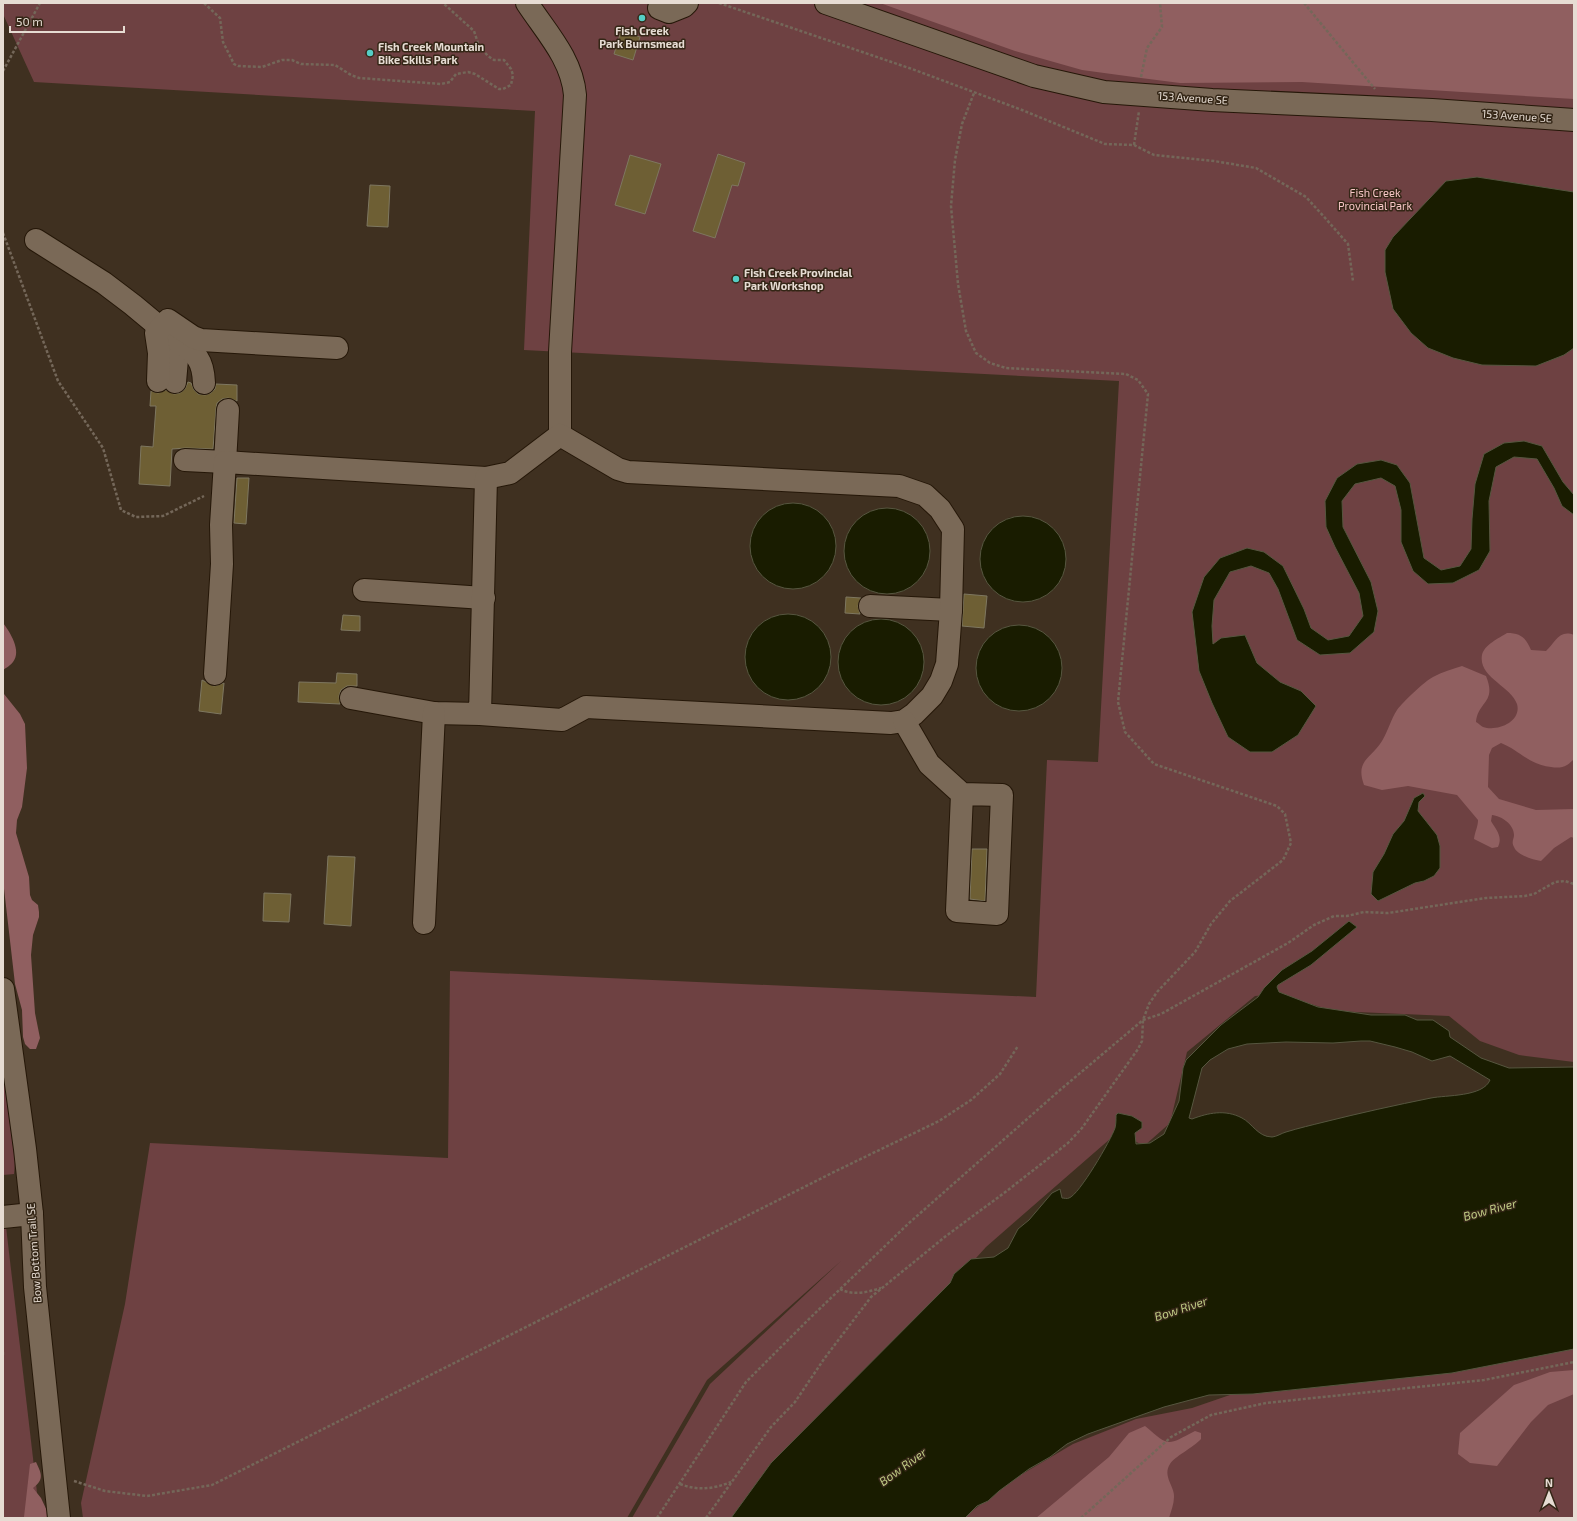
<svg xmlns="http://www.w3.org/2000/svg" width="1577" height="1521" viewBox="0 0 1577 1521" font-family="'Exo 2',sans-serif">
	<style>
		.green { fill: #6e4142 }
		.forest { fill: #905f60 }
		.water { fill: #191c00; stroke: #56563f; fill-rule: evenodd }
		.building { fill: #6e5f34; stroke: #7e7760 }
		.lines { fill: none; stroke-linecap: round; stroke-linejoin: round }
		.minor-casing { stroke: #251708; stroke-width: 24 }
		.path { stroke: #746759; stroke-width: 2.5; stroke-dasharray: 3 2; stroke-linecap: butt }
		.minor { stroke: #7a6957; stroke-width: 22 }
		.poi-dot { fill: #55cec6; stroke: #342616; stroke-width: 1.5 }
		.labels { text-anchor: middle; stroke-width: 3; stroke-linejoin: round; paint-order: stroke }
		.poi-label { font-size: 11px; font-weight: bold; fill: #e6dcd3; stroke: #342616; text-anchor: start }
		.street-label { font-size: 11px; fill: #e6dcd3; stroke: #342616 }
		.park-label { font-size: 11px; fill: #f7c6c6; stroke: #342616 }
		.water-label { font-size: 12px; font-style: italic; fill: #c0cc85; stroke: #342616 }
	</style>
	<rect width="100%" height="100%" fill="#3f3020"/>
	<!-- green -->
	<g class="green">
		<polygon points="3,3 1574,3 1574,1062 1519,1055 1480,1041 1449,1016 1334,1011 1277,994 1255,996 1187,1052 1170,1123 1144,1146 1118,1132 986,1247 741,1518 632,1518 710,1384 841,1261 707,1380 627,1518 83,1518 81,1503 125,1304 150,1143 448,1158 450,971 1036,997 1047,760 1098,762 1119,381 524,350 535,111 34,82 3,14"/>
		<polygon points="3,1072 15,1161 14,1174 3,1175"/>
		<polygon points="3,1201 40,1518 3,1518"/>
		<polygon points="1574,1325 1574,1518 963,1518 1014,1479 1073,1444 1136,1419 1192,1408 1259,1385"/>
	</g>
	<!-- forest -->
	<g class="forest">
		<polygon points="880,3 1574,3 1574,99 1302,82 1180,83 1141,78 1082,70 1015,51"/>
		<path d="M3,623C10,632 22,651 13,662C11,665 6,668 3,670Z"/>
		<path d="M1507,633C1521,633 1526,638 1531,650L1546,651C1555,643 1559,629 1574,635V759C1572,761 1569,764 1567,765C1562,768 1557,768 1551,767C1527,764 1521,751 1501,743L1492,748L1489,755L1488,787L1499,799L1536,810L1574,809V838L1571,837L1554,848L1541,861C1533,860 1517,855 1514,847C1511,842 1514,839 1514,835C1514,824 1501,816 1492,815L1491,821C1496,830 1503,836 1498,847L1492,848L1474,839C1475,831 1478,827 1478,820L1457,795L1408,786L1382,790L1364,785C1355,760 1371,759 1382,741C1388,731 1391,719 1397,710C1403,702 1425,681 1433,677C1442,672 1453,669 1462,666L1486,676C1497,703 1478,701 1476,722C1478,723 1481,726 1483,727C1497,732 1522,722 1517,704C1511,686 1478,677 1482,655C1484,645 1499,638 1507,633Z"/>
		<polygon points="3,691 4,694 20,714 25,724 27,768 22,807 17,820 16,833 29,877 30,895 32,900 38,905 39,912 39,917 33,935 31,955 35,1013 40,1038 36,1049 30,1049 25,1044 23,1037 22,1010 15,984 3,880"/>
		<polygon points="1574,1370 1574,1394 1548,1405 1531,1422 1497,1466 1470,1463 1458,1454 1460,1433 1514,1385 1550,1372"/>
		<path d="M1145,1426C1170,1447 1166,1446 1195,1431L1201,1433V1439C1194,1447 1174,1457 1170,1464C1162,1476 1175,1487 1174,1497C1174,1504 1171,1511 1169,1518H1036L1109,1457L1129,1433Z"/>
		<path d="M36,1462C41,1473 45,1479 33,1488L41,1498L49,1515V1518L24,1517L30,1464Z"/>
	</g>
	<!-- water -->
	<g class="water">
		<polygon points="1477,177 1574,192 1574,348 1564,355 1536,366 1482,365 1453,358 1428,348 1411,333 1393,309 1385,272 1385,250 1393,237 1446,181"/>
		<polygon points="1524,441 1542,446 1563,482 1574,495 1574,515 1562,506 1554,488 1537,459 1514,457 1496,467 1489,501 1490,551 1479,570 1453,583 1428,584 1413,571 1401,542 1401,510 1395,486 1381,478 1355,484 1342,501 1343,527 1371,582 1378,611 1374,632 1350,653 1320,655 1297,640 1278,589 1269,573 1251,566 1230,572 1214,600 1212,626 1213,644 1221,638 1245,635 1257,663 1280,682 1301,691 1316,706 1298,735 1272,752 1250,752 1228,737 1212,703 1199,671 1192,612 1204,577 1220,558 1247,548 1264,552 1283,566 1304,609 1311,628 1328,640 1349,636 1363,616 1359,593 1335,547 1326,527 1325,501 1337,478 1357,464 1381,460 1397,465 1410,483 1424,558 1441,570 1460,566 1471,549 1472,519 1475,484 1484,454 1504,443"/>
		<circle cx="793" cy="546" r="43"/>
		<circle cx="887" cy="551" r="43"/>
		<circle cx="1023" cy="559" r="43"/>
		<circle cx="788" cy="657" r="43"/>
		<circle cx="881" cy="662" r="43"/>
		<circle cx="1019" cy="668" r="43"/>
		<polygon points="1423,793 1425,796 1419,802 1418,811 1437,835 1440,846 1440,868 1434,876 1424,881 1415,883 1378,901 1371,894 1373,872 1384,854 1393,834 1404,821 1414,798"/>
		<path d="M1349,921L1357,927L1311,965L1278,985L1277,987L1279,992L1318,1007L1371,1015H1405L1417,1020H1433L1449,1031L1450,1037L1481,1058L1509,1068L1574,1067V1349L1452,1373L1253,1394L1209,1395L1164,1407L1088,1434L1067,1444L1050,1457L1029,1469L999,1491L988,1501L977,1506L965,1518H731L771,1463L950,1283L954,1274L971,1259L994,1257L1008,1248L1018,1229L1029,1220L1052,1193L1060,1189L1062,1198C1064,1198 1067,1199 1069,1198C1079,1195 1111,1140 1115,1128C1116,1124 1116,1120 1116,1115L1118,1113L1132,1116L1142,1122V1128L1135,1133L1136,1144L1150,1143L1164,1134L1179,1101L1183,1068L1186,1060L1221,1025L1258,997L1264,988L1282,970L1312,951ZM1361,1041H1370L1395,1047L1412,1052L1432,1061L1450,1056L1490,1080C1483,1097 1446,1095 1431,1098C1396,1105 1360,1113 1324,1122C1312,1125 1299,1128 1286,1132C1282,1133 1276,1137 1272,1137C1258,1137 1252,1123 1242,1118C1225,1109 1208,1113 1192,1119L1189,1118L1202,1068L1210,1060L1228,1049L1247,1044L1286,1042L1333,1043Z"/>
	</g>
	<!-- building -->
	<g class="building">
		<polygon points="621,31 640,37 633,60 614,54"/>
		<polygon points="718,154 745,163 738,186 732,185 715,238 693,231"/>
		<polygon points="630,155 661,164 645,214 615,205"/>
		<polygon points="370,185 390,186 388,227 367,226"/>
		<polygon points="188,382 191,383 194,390 198,394 205,395 211,393 215,389 216,384 237,385 237,401 228,398 222,399 217,403 216,409 213,449 186,448 172,449 170,486 139,484 141,446 153,447 156,406 150,406 151,391 158,393 166,390 174,394 180,393 185,389"/>
		<polygon points="237,478 249,478 246,524 234,523"/>
		<polygon points="964,594 987,596 984,628 962,626"/>
		<polygon points="846,597 861,598 858,606 860,614 845,613"/>
		<polygon points="343,615 360,616 360,631 341,630"/>
		<polygon points="337,673 357,674 357,686 347,686 341,690 339,696 340,704 298,702 299,682 336,683"/>
		<polygon points="202,680 214,686 224,683 221,714 199,711"/>
		<polygon points="972,849 987,849 985,901 970,899"/>
		<polygon points="328,856 355,857 351,926 324,924"/>
		<polygon points="264,893 291,894 289,922 263,921"/>
	</g>
	<g class="lines">
		<!-- minor casing -->
		<g class="minor-casing">
			<g id="minor">
				<path d="M527,3C546,32 572,59 575,95L560,352V435"/>
				<polyline points="826,3 1034,76 1104,92 1212,100 1432,110 1574,120"/>
				<polyline points="659,8 669,12 684,6 687,3"/>
				<polyline points="36,240 104,283 133,305 169,335 177,359 175,382"/>
				<path d="M172,337C193,353 203,355 204,383"/>
				<polyline points="158,381 159,353 156,333 168,320 193,337 201,340 337,348"/>
				<polyline points="185,460 225,462 228,410"/>
				<polyline points="364,590 484,598"/>
				<polyline points="870,606 951,610"/>
				<polyline points="215,674 222,564 221,525 225,462 486,478"/>
				<polyline points="351,698 434,713 480,714 562,720 586,707 891,723 904,721 914,714 932,696 941,681 947,664 951,610 953,529 940,509 925,495 899,486 628,472 618,469 560,435 510,473 486,478 480,714"/>
				<polyline points="904,721 929,764 962,794 1002,795 997,914 957,911 962,794"/>
				<polyline points="424,923 434,713"/>
				<polyline points="3,989 25,1149 32,1214 35,1287 59,1518"/>
				<polyline points="3,1217 32,1214"/>
			</g>
		</g>
		<!-- path -->
		<g class="path">
			<polyline points="204,3 220,18 223,42 234,64 238,66 262,67 282,60 292,60 301,64 335,65 351,75 359,78 441,84 450,82 456,74 468,72 475,74 499,89 503,89 511,85 513,75 511,69 504,60 494,60 488,56 479,46 474,31 443,3"/>
			<polyline points="719,3 912,69 1022,110 1105,144 1134,145 1154,155 1214,161 1256,168 1306,197 1326,219 1348,244 1353,281"/>
			<polyline points="1304,3 1375,89"/>
			<polyline points="3,71 40,3"/>
			<polyline points="1141,77 1147,48 1162,27 1160,3"/>
			<polyline points="1134,145 1139,111"/>
			<polyline points="3,233 58,381 103,448 121,510 136,517 163,516 204,496"/>
			<path d="M840,1289C853,1296 868,1292 881,1288"/>
			<polyline points="3,1352 3,1356"/>
			<polyline points="74,1481 105,1491 147,1496 212,1485 836,1171 939,1121 971,1100 1000,1074 1018,1046"/>
			<path d="M680,1484C698,1491 713,1489 731,1482"/>
			<polyline points="657,1518 746,1382 809,1319 909,1223 1060,1090 1143,1020 1161,1014 1288,943 1314,925 1334,916 1347,916 1364,912 1388,913 1486,898 1525,896 1534,894 1555,882 1565,881 1574,884"/>
			<polyline points="706,1518 771,1427 795,1402 824,1359 871,1297 946,1236 1008,1190 1068,1143 1082,1128 1138,1049 1142,1041 1143,1020 1149,1004 1157,992 1195,952 1211,924 1230,901 1283,860 1291,843 1285,814 1277,806 1154,764 1125,732 1118,702 1148,394 1138,380 1126,374 1006,368 990,363 976,353 966,331 958,284 951,206 955,160 962,124 974,93"/>
			<polyline points="1081,1518 1171,1437 1211,1415 1266,1403 1484,1380 1574,1362"/>
		</g>
		<!-- minor -->
		<use href="#minor" class="minor"/>
	</g>
	<!-- markers -->
	<g class="poi-dot">
		<circle cx="642" cy="18" r="4"/>
		<circle cx="370" cy="53" r="4"/>
		<circle cx="736" cy="279" r="4"/>
	</g>
	<g class="labels">
		<!-- poi labels -->
		<g class="poi-label">
			<text x="642" y="35" text-anchor="middle">Fish Creek<tspan x="642" dy="13">Park Burnsmead</tspan></text>
			<text x="378" y="51">Fish Creek Mountain<tspan x="378" dy="13">Bike Skills Park</tspan></text>
			<text x="744" y="277">Fish Creek Provincial<tspan x="744" dy="13">Park Workshop</tspan></text>
		</g>
		<!-- street labels -->
		<g class="street-label">
			<text transform="translate(1193 98) rotate(4)" y="4">153 Avenue SE</text>
			<text transform="translate(1517 116) rotate(4)" y="4">153 Avenue SE</text>
			<text transform="translate(34 1253) rotate(-94)" y="4">Bow Bottom Trail SE</text>
		</g>
		<!-- park labels -->
		<g class="park-label">
			<text x="1375" y="197">Fish Creek<tspan x="1375" dy="13">Provincial Park</tspan></text>
		</g>
		<!-- water labels -->
		<g class="water-label">
			<text transform="translate(1490 1210) rotate(-15)" y="4">Bow River</text>
			<text transform="translate(1181 1309) rotate(-18)" y="4">Bow River</text>
			<text transform="translate(903 1467) rotate(-36)" y="4">Bow River</text>
		</g>
	</g>
	<!-- border -->
	<rect width="1577" height="1521" fill="none" stroke="#e6dcd3" stroke-width="8"/>
	<!-- north arrow -->
	<g transform="translate(1549 1493)" stroke="#342616" stroke-width="3" paint-order="stroke">
	<path d="M0-3L7 15L0 10L-7 15Z" fill="#e6dcd3"/>
	<text y="-6" font-size="11" font-weight="bold" text-anchor="middle" fill="#e6dcd3">N</text>
	</g>
	<!-- scale -->
	<path d="M10 26v6h114v-6" fill="none" stroke="#e6dcd3" stroke-width="2"/>
	<text x="16" y="26" font-size="12" fill="#e6dcd3" stroke="#342616" stroke-width="3" paint-order="stroke">50 m</text>
</svg>
